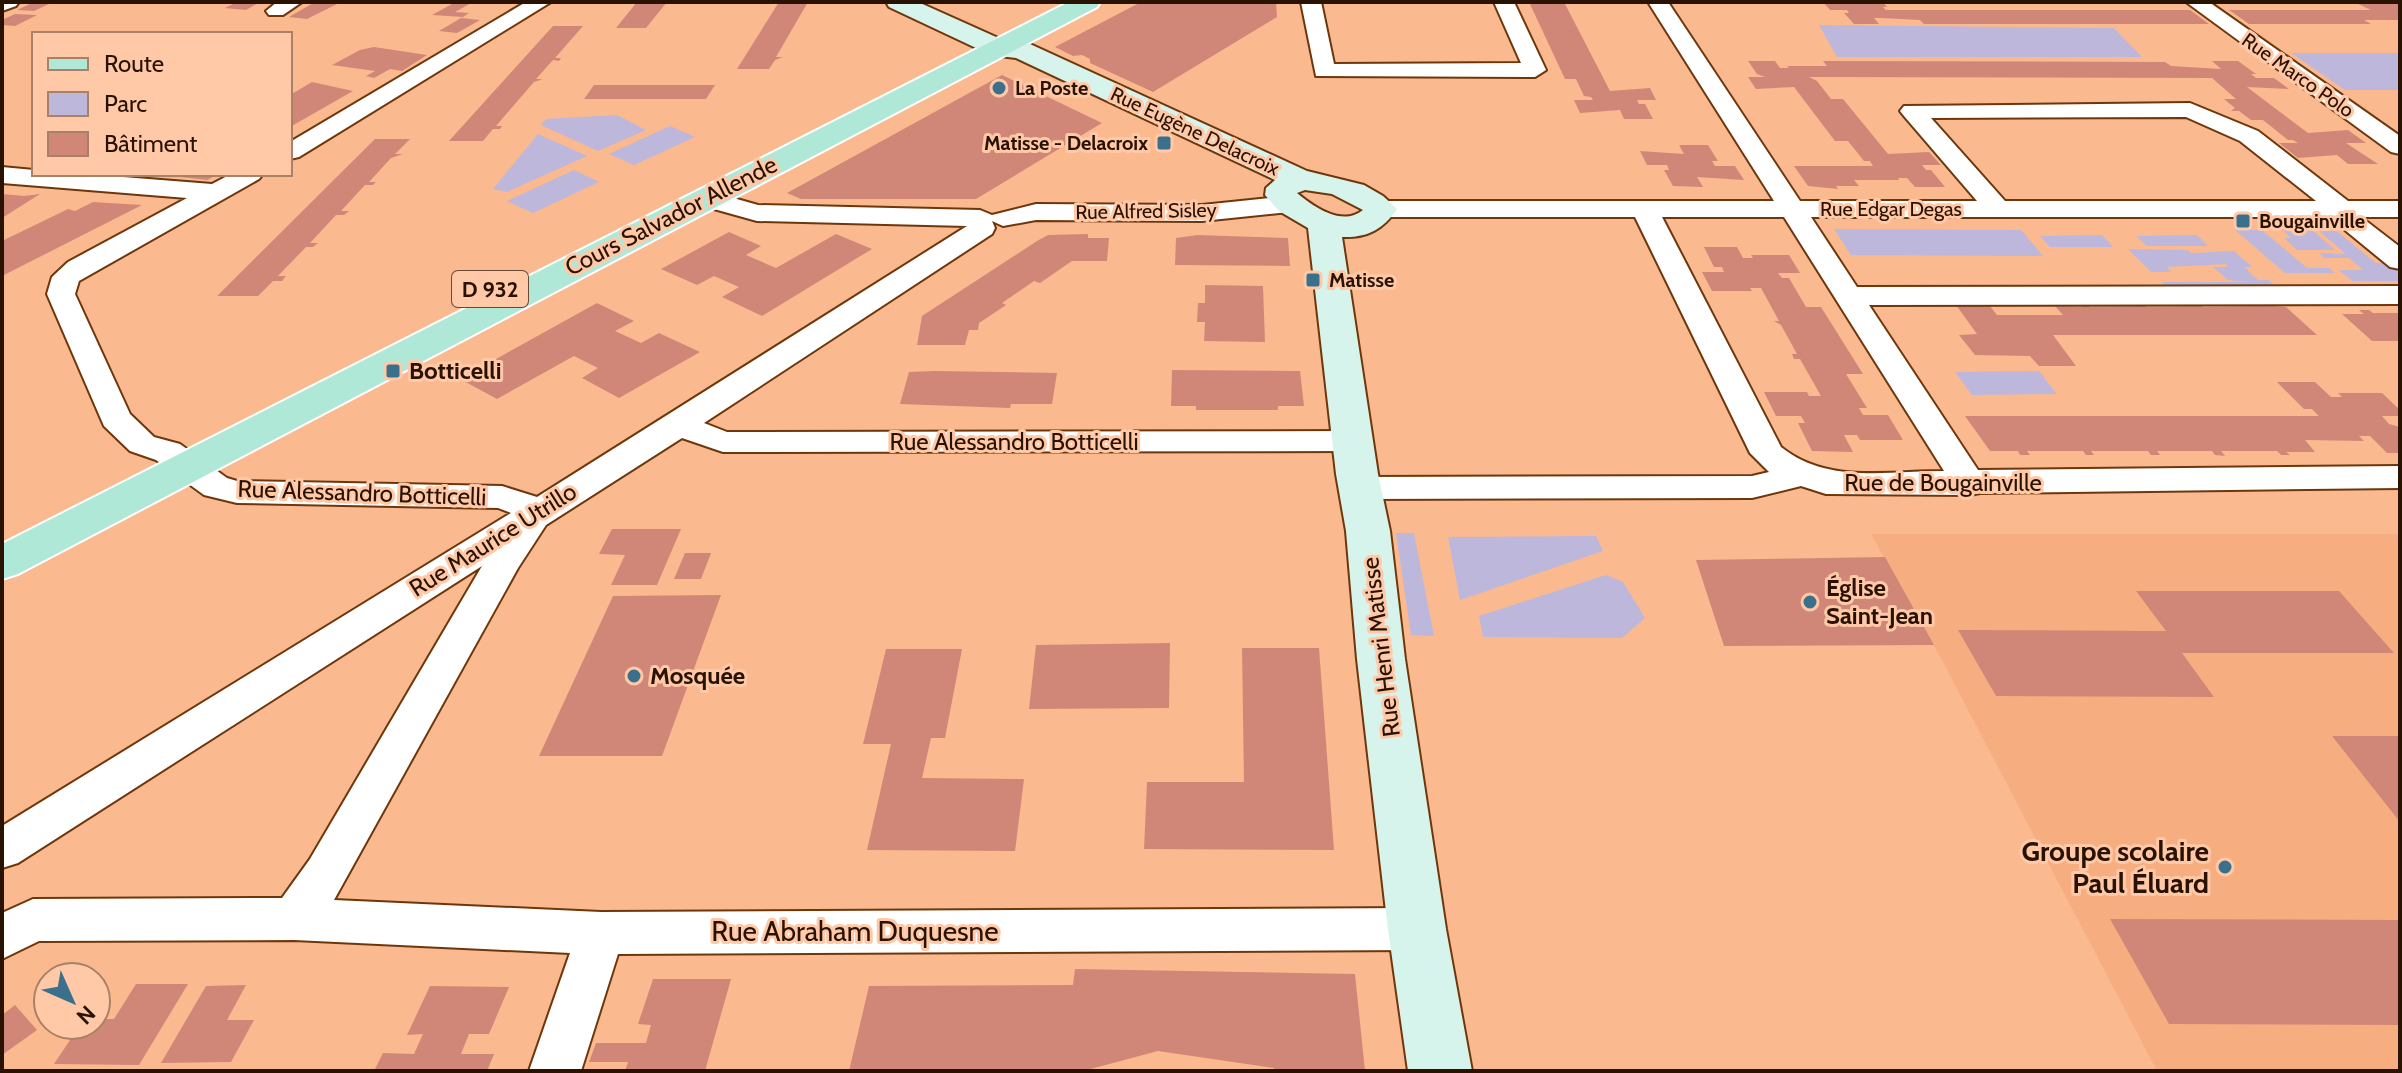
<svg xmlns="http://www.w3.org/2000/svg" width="2402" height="1073" viewBox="0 0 2402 1073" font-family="Cabin,sans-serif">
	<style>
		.built { fill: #f6ae80 }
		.green { fill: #bdb7dc }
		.building { fill: #d18777 }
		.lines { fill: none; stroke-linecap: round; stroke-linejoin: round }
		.street-casing { stroke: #6e370b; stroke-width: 4 }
		.secondary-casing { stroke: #6e370b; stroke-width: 4 }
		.primary-casing { stroke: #fff; stroke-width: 4 }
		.street { fill: #fff; fill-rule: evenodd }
		.secondary { fill: #d7f4ec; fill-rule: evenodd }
		.primary { fill: #b0e8d8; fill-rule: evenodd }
		.poi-dot { fill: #3a708c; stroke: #ffc9a8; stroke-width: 3 }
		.labels { text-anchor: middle; stroke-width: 6; stroke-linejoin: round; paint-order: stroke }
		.far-street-label { font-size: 20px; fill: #2a1203; stroke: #ffc9a8 }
		.far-poi-label { font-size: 20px; font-weight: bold; fill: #2a1203; stroke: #ffc9a8; text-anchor: start }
		.shield { fill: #ffc9a8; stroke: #6a4934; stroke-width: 2 }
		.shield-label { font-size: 22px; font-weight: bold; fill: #2a1203 }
		.street-label { font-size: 24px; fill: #2a1203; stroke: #ffc9a8 }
		.poi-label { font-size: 24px; font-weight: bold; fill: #2a1203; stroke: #ffc9a8; text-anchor: start }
		.near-poi-label { font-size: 28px; font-weight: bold; fill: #2a1203; stroke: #ffc9a8; text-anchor: end }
		.near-street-label { font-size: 28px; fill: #2a1203; stroke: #ffc9a8 }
	</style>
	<rect width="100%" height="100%" fill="#fbb990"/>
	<!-- built -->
	<polygon class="built" points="1871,534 2400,534 2400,1071 2157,1071 1944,664"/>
	<!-- green -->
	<g class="green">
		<polygon points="1819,25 2114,28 2142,57 1837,57"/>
		<polygon points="2291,53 2400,53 2400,90 2345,90"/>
		<polygon points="617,115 646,130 598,151 541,125 546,119"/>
		<polygon points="670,126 695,137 634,165 609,154"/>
		<polygon points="538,134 587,156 507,192 493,189"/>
		<polygon points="574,170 599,182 533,213 507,201"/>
		<polygon points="2263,225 2329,225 2376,263 2396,263 2400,267 2400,281 2352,281 2339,270 2363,270 2349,258 2324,258 2319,253 2346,254 2318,230 2312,230 2335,250 2297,250 2284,238 2291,238 2283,230 2268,230"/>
		<polygon points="1834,229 2021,230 2043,256 1851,255"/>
		<polygon points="2235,230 2262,230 2307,268 2329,268 2335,273 2285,273"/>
		<polygon points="2102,235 2113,247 2050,247 2040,236"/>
		<polygon points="2197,235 2208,246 2147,246 2136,236"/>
		<polygon points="2128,249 2187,250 2191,253 2234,251 2252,267 2244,267 2258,280 2269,280 2281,292 2224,292 2218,286 2187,286 2171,292 2162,282 2248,282 2228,280 2213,267 2227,267 2226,264 2167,267 2171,272 2151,272"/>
		<polygon points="2039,371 2057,394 1972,395 1955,372"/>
		<polygon points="1396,533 1414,533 1434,636 1411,635"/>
		<polygon points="1596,536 1603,551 1460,600 1448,537"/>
		<polygon points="1606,575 1623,582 1645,618 1622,638 1483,637 1479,616"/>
	</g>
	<!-- building -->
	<g class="building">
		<polygon points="34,2 53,2 34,11 17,10"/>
		<polygon points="237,2 260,2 246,10 225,8"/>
		<polygon points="315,2 341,2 307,19 289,17"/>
		<polygon points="464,2 473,2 455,12 469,13 463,17 432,15 452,4"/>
		<polygon points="637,2 667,2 646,28 616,28"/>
		<polygon points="779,2 808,2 776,57 783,57 775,60 769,69 737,69"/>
		<polygon points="1141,2 1276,2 1277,17 1153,92 1090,63 1090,59 1082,55 1073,56 1055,47"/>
		<polygon points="1529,2 1564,2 1610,91 1650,88 1656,100 1637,100 1639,104 1645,104 1653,119 1624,119 1620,110 1580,113 1574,100 1593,100 1591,97 1584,96 1576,79 1565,79"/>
		<polygon points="1823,2 1883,2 1887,7 1883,7 1886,10 2190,10 2209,24 1924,24 1920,20 1881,18 1874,18 1879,24 1854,24 1844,13 1849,13 1847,10 1830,10"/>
		<polygon points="2354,2 2400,2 2400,20 2364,20 2371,24 2249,24 2229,10 2371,10"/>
		<polygon points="15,14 37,15 15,26 2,25 2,20"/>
		<polygon points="461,18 480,20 457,33 439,31"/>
		<polygon points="553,26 583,26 555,58 561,58 559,61 553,60 536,79 543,79 534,82 496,126 502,126 500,129 493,129 483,141 449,141"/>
		<polygon points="374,47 427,55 402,71 390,69 374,78 366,76 375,71 332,65 360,50"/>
		<polygon points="1748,61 1775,61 1780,68 1789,68 1787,66 1827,66 1823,61 2165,62 2171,66 2221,69 2212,61 2238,61 2256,74 2251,74 2256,78 2274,78 2289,89 2247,87 2308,133 2348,130 2366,143 2346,143 2378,164 2348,164 2337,155 2298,158 2279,143 2298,143 2293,140 2288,140 2263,120 2251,120 2239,111 2231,111 2235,108 2224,99 2236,99 2212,78 1809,77 1817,81 1831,99 1843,99 1888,154 1929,152 1941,165 1922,165 1926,170 1931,170 1945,187 1915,187 1907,178 1898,178 1899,180 1854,180 1859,186 1836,186 1838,189 1808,186 1794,166 1873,166 1870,161 1864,161 1848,141 1835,141 1794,87 1756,89 1748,77 1765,77 1757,74"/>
		<polygon points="1002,75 1102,123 976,199 801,199 787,193"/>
		<polygon points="312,82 353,91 290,127 290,95"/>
		<polygon points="594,85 715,85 706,99 584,99"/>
		<polygon points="375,139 410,139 395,154 403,154 391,158 369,182 376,182 373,185 365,185 341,211 349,211 344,215 336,215 310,243 318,243 313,247 306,247 278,276 286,276 282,281 273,281 258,296 217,296"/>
		<polygon points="1679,145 1708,145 1718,161 1712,161 1715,166 1735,166 1744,180 1697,177 1703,187 1673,186 1664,170 1669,170 1667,165 1647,165 1640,151 1684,154"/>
		<polygon points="154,174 219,174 207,180"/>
		<polygon points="2,194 24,196 40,194 2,218"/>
		<polygon points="93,202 142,205 2,276 2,241 68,209 75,211"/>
		<polygon points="729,232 761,246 746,255 776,268 836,234 872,249 762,316 722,297 739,287 714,276 697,285 661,269"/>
		<polygon points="1088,234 1088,238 1109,238 1107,261 1072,261 1040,283 1034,281 1002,303 1006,305 979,323 978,330 969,330 965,345 917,345 922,316 1037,241 1048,235"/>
		<polygon points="1197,235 1288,238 1290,266 1175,265 1176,238"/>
		<polygon points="1704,247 1737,247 1743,258 1753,258 1751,255 1789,255 1800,273 1778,273 1782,278 1789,278 1806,307 1821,307 1863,374 1846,374 1867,408 1859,408 1863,415 1888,415 1903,440 1860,440 1857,435 1844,435 1853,452 1812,451 1798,423 1805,423 1801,416 1776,416 1764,392 1807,392 1809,396 1821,396 1800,359 1794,359 1792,354 1797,354 1781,325 1774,321 1779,321 1761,288 1750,288 1752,291 1712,291 1702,272 1724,272 1722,267 1714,267"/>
		<polygon points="1205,285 1263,286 1265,342 1204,341 1205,322 1197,322 1198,303 1205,303"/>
		<polygon points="597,303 634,321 615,331 641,343 659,333 700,352 619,398 582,378 598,368 574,356 497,399 460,379"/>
		<polygon points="2080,303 2087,303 2090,307 2140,306 2136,303 2148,307 2195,306 2194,303 2204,307 2254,306 2251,304 2286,307 2317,335 2053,335 2076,366 2039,366 2030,356 1975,355 1959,335 1977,334 1956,305 1989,305 1997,315 2063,315 2055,306 2082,307"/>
		<polygon points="2359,310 2369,310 2373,313 2400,313 2400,341 2372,341 2342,314 2364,314"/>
		<polygon points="1172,370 1300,371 1304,406 1278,406 1278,410 1196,410 1196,406 1171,406"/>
		<polygon points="935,371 1057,373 1052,404 1011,404 1010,408 900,404 909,372"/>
		<polygon points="2277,382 2315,382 2331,397 2342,397 2338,393 2382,393 2400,410 2400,416 2382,416 2389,424 2400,427 2400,453 2387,453 2370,436 2359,436 2364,441 2305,440 2315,452 2286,452 2290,455 2281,455 2277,451 2221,451 2225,456 2215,455 2212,451 2157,451 2160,455 2151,455 2148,451 2091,451 2094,455 2086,455 2083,451 2027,451 2030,455 2020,455 2018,451 1990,451 1965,416 2319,416 2312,409 2304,409"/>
		<polygon points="612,529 681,529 657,585 611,585 625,555 599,554"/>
		<polygon points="685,553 711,553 701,579 674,579"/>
		<polygon points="1885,557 1934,645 1724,646 1696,560"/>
		<polygon points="2136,591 2339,591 2394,653 2182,653 2214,697 1996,696 1958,630 2166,631"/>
		<polygon points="721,595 662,756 539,756 613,596"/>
		<polygon points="1170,643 1169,708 1029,709 1036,645"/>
		<polygon points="1242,648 1319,648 1334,850 1144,849 1147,782 1244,782"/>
		<polygon points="886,649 962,649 945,738 931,738 922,778 1024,779 1015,851 867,850 891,744 863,744"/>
		<polygon points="2332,736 2400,736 2400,822"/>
		<polygon points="2110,919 2400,920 2400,1025 2169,1024"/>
		<polygon points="1075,969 1355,974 1365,1071 1274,1071 1274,1068 1158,1051 1083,1071 849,1071 869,986 1073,985"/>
		<polygon points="653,979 731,979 705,1071 625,1071 628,1062 589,1062 596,1043 646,1043 651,1025 638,1024"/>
		<polygon points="136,984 188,984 139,1065 54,1064 80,1025 96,1025 96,1019 114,1019"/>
		<polygon points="246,985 227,1020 254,1020 231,1062 161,1063 206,986"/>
		<polygon points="430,986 509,987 489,1034 469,1034 461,1054 494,1054 487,1071 374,1071 383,1053 414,1054 423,1034 407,1035"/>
		<polygon points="15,1005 37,1030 2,1055 2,1015"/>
	</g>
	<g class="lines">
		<!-- street casing -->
		<g class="street-casing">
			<g id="street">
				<polygon points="2,2 19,2 16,6 2,11"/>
				<polygon points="277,2 302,2 283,15 269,15 266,11"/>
				<polygon points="526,2 551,2 299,157 290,159 290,142"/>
				<polygon points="1301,2 1321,2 1334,64 1521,63 1494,2 1514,2 1546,70 1535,77 1316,76"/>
				<path d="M1648,2H1668L1800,201H1977L1904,116L1900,111L1904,106L2190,103L2258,131L2348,201H2400V217H2361L2400,247V269L2390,267L2329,217H1811L1857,287L2400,286V304L1869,305L1978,470L2400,466V488L1980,493L1970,495L1826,494L1801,486L1752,498L1360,499L1348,496L1343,488L1348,480L1360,477L1752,476L1769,472L1750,453L1635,217H1381L1372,215L1368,209L1372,203L1381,201H1774ZM2186,117L2240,141L2316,201H2005L1931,118ZM1662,217H1784L1944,471C1887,471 1827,484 1781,447Z"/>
				<polygon points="2186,2 2209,2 2400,136 2400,154 2391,152"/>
				<polygon points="2,167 34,170 34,174 85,174 212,184 231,174 263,174 259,179 79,281 75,294 130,414 154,437 180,444 227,478 237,481 502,486 537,497 967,226 757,221 696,204 692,198 696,192 705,190 758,205 980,210 992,215 1036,204 1202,205 1289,196 1298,198 1302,204 1298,210 1289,212 1202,221 1036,220 1003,226 992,221 995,228 992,234 704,423 727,432 1353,431 1365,434 1370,441 1365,448 1353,451 723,452 682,438 546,525 518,568 334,900 601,912 1417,908 1434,914 1441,929 1434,944 1417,950 618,954 581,1071 529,1071 570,953 294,940 39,941 2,959 2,913 33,899 282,898 310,859 482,566 18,863 2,868 2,826 511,513 498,508 237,503 204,495 156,460 130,451 104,426 47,294 52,277 68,262 187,198 2,183"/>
			</g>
		</g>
		<!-- secondary casing -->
		<g class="secondary-casing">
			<path id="secondary" d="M886,2H918L1005,41L1030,44L1307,171L1364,185L1383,196L1397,209C1383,229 1368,238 1342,237L1378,474L1390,531L1405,659L1446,929L1472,1071H1408L1388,929L1357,659L1346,531L1336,474L1308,228L1279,211L1265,195L1266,188L1275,180L1016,58L991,55L889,7ZM1305,190L1332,194L1363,210C1342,227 1314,207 1297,193Z"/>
		</g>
		<!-- primary casing -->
		<g class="primary-casing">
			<polygon id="primary" points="1069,2 1100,2 1097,7 18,574 2,579 2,544"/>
		</g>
		<!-- street -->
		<use href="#street" class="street"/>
		<!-- secondary -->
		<use href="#secondary" class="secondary"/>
		<!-- primary -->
		<use href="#primary" class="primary"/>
	</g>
	<!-- markers -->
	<g class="poi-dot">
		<circle cx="999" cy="88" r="8"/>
		<rect x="1156" y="135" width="16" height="16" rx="4"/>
		<rect x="2235" y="213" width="16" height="16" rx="4"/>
		<rect x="1305" y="272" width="16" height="16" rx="4"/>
		<rect x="385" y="363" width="16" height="16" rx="4"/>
		<circle cx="1810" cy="602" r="8"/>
		<circle cx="634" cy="676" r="8"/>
		<circle cx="2225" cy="867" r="8"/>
	</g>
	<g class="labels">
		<!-- far-street labels -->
		<g class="far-street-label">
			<text transform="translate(2298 75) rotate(35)" y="7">Rue Marco Polo</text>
			<text transform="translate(1195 131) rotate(25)" y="7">Rue Eugène Delacroix</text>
			<text x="1891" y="216">Rue Edgar Degas</text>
			<text transform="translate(1146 211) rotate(-1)" y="7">Rue Alfred Sisley</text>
		</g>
		<!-- far-poi labels -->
		<g class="far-poi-label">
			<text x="1015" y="95">La Poste</text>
			<text x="1148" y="150" text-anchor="end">Matisse - Delacroix</text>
			<text x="2259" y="228">Bougainville</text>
			<text x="1329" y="287">Matisse</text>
		</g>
		<!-- shield labels -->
		<rect class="shield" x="452" y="271" width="76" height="36" rx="6"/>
		<g class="shield-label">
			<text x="490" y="297">D 932</text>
		</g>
		<!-- street labels -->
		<g class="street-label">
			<text transform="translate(671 216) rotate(-27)" y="8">Cours Salvador Allende</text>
			<text x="1014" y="450">Rue Alessandro Botticelli</text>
			<text x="1943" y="491">Rue de Bougainville</text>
			<text transform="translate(362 493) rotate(2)" y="8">Rue Alessandro Botticelli</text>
			<text transform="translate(493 540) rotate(-32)" y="8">Rue Maurice Utrillo</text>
			<text transform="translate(1381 647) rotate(-97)" y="8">Rue Henri Matisse</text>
		</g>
		<!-- poi labels -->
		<g class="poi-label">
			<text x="409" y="379">Botticelli</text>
			<text x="1826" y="596">Église<tspan x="1826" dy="28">Saint-Jean</tspan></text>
			<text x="650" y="684">Mosquée</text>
		</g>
		<!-- near-poi labels -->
		<g class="near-poi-label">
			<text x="2209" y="861">Groupe scolaire<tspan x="2209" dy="32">Paul Éluard</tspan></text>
		</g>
		<!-- near-street labels -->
		<g class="near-street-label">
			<text x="855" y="941">Rue Abraham Duquesne</text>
		</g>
	</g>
	<!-- border -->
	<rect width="2402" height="1073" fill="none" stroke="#2a1203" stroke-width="8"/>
	<!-- legend -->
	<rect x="32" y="32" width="260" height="144" fill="#ffc9a8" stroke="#aa8066" stroke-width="2"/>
	<rect x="48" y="58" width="40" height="12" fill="#b0e8d8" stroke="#aa8066" stroke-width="2"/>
	<text x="104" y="72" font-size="24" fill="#2a1203">Route</text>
	<rect x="48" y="92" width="40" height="24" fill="#bdb7dc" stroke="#aa8066" stroke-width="2"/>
	<text x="104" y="112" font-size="24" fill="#2a1203">Parc</text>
	<rect x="48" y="132" width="40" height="24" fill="#d18777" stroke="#aa8066" stroke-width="2"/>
	<text x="104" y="152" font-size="24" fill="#2a1203">Bâtiment</text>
	<!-- north arrow -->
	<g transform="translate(72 1001) rotate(135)"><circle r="38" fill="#ffc9a8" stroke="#aa8066" stroke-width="2"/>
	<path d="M0-6L14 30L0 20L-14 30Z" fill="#3a708c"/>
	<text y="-12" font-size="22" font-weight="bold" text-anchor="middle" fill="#2a1203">N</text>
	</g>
</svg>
